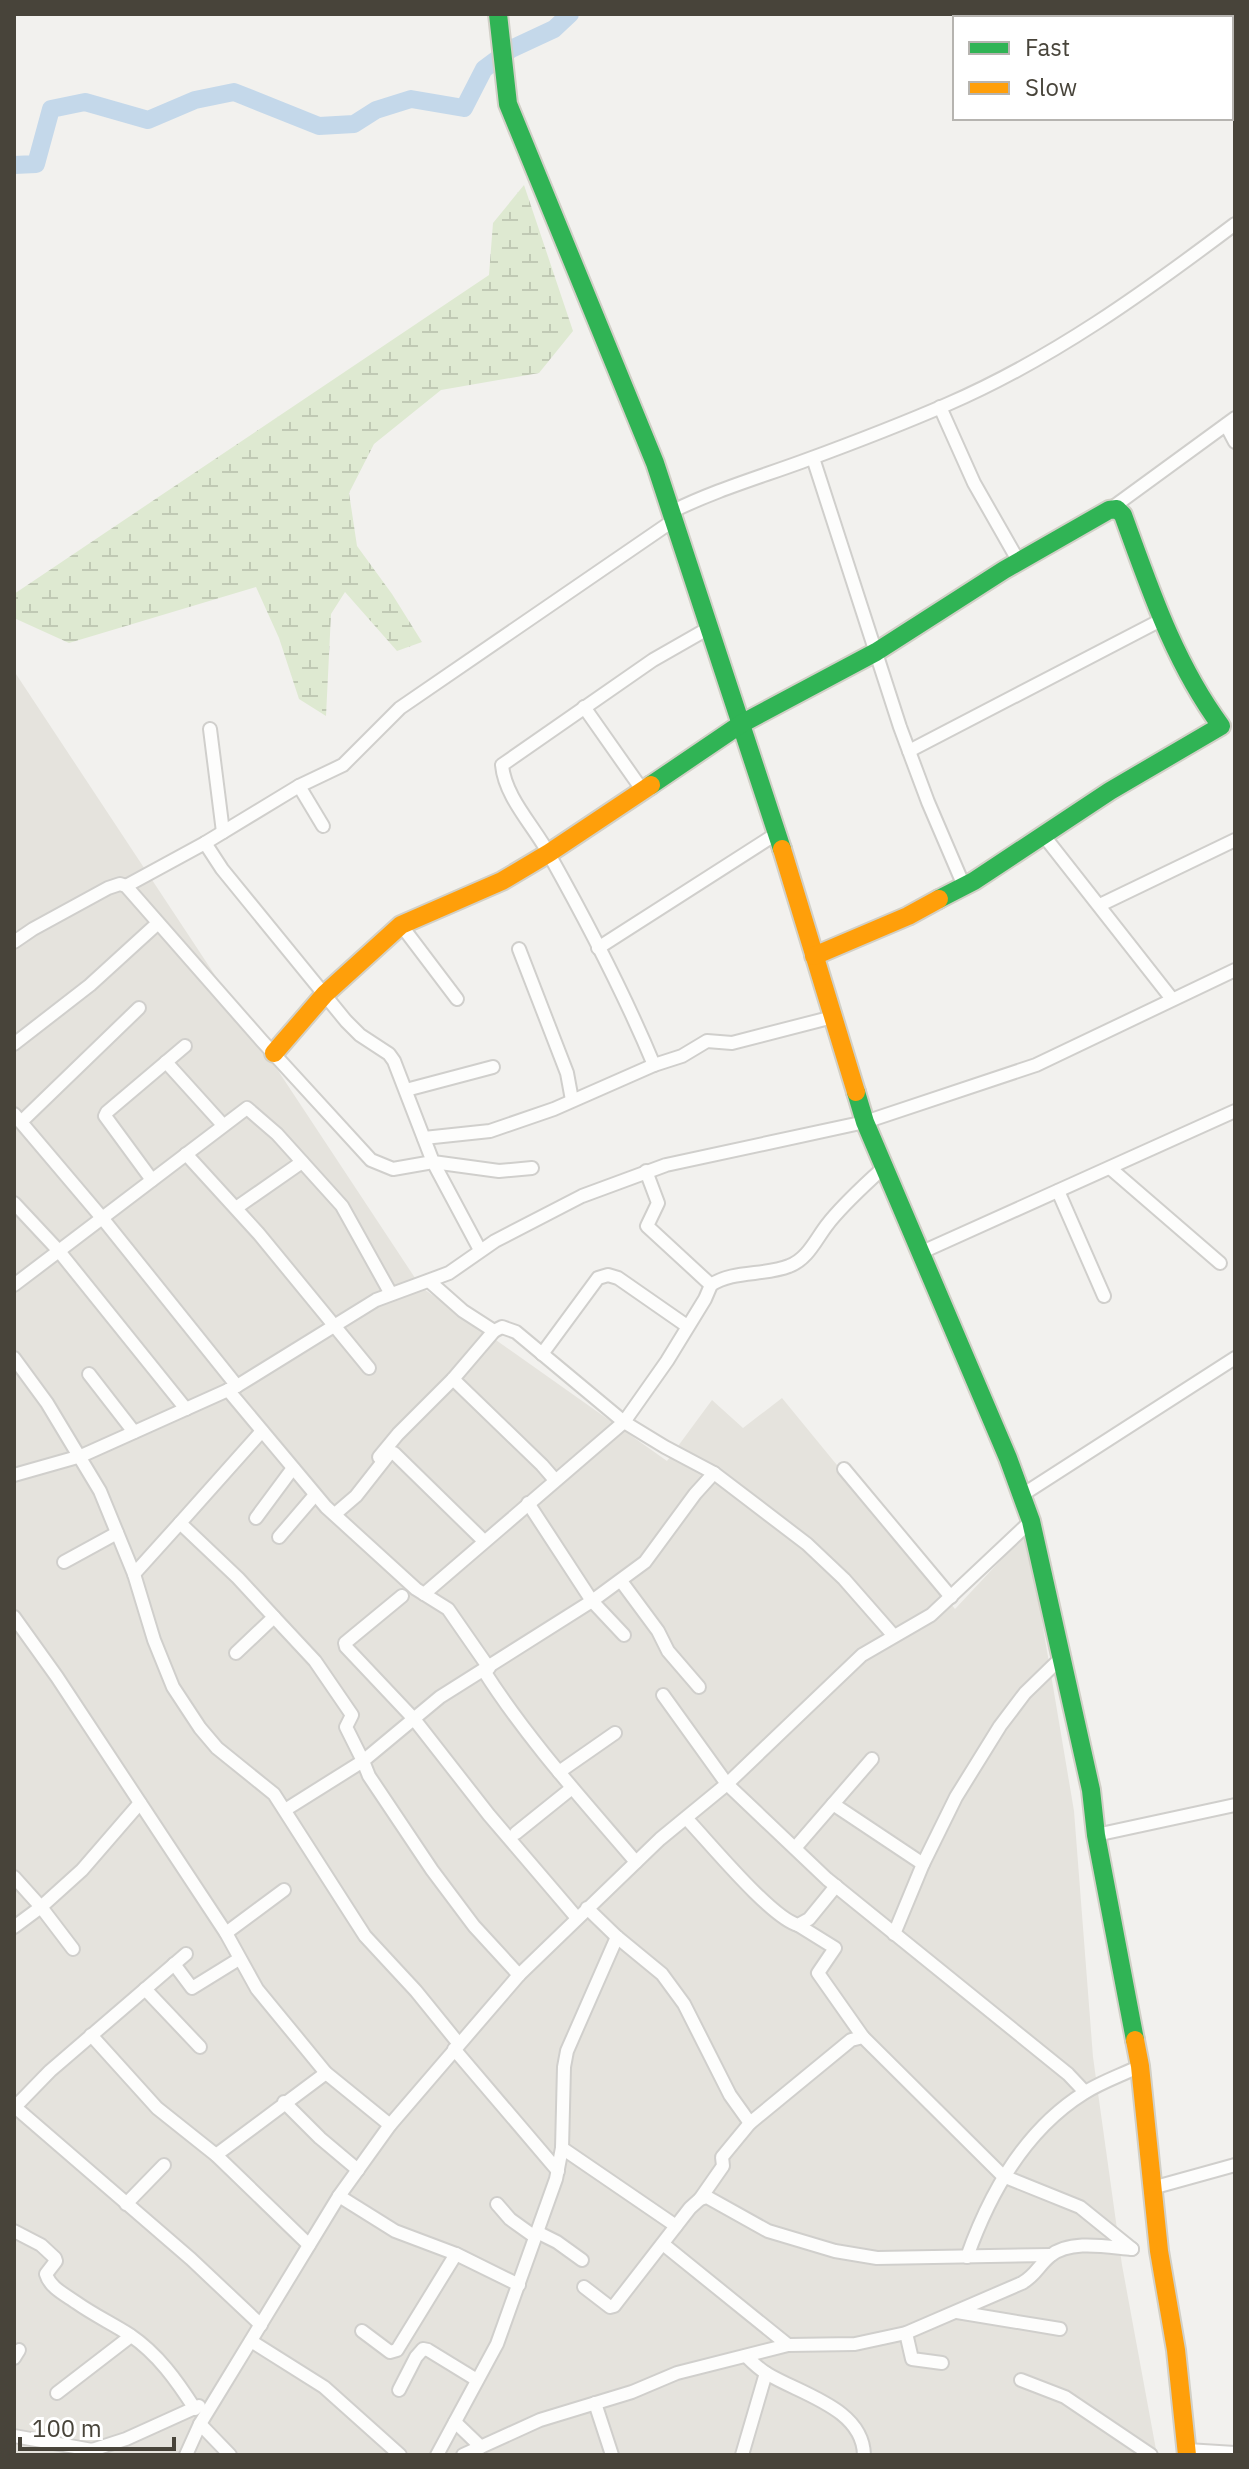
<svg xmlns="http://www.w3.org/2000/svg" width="1249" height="2469" viewBox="0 0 1249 2469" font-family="'IBM Plex Sans',sans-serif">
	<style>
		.residential { fill: #e5e3dd }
		.wetland { fill: url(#wetland-marsh) }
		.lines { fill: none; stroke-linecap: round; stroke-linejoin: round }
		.stream { stroke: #c4d8ea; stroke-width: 3 }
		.river { stroke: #c4d8ea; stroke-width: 18 }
		.street-casing { stroke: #d0cfcc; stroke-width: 16 }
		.fast-casing { stroke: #d2d0c7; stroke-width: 22 }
		.slow-casing { stroke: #d2d0c7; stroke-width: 22 }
		.street { stroke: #fdfdfc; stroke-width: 12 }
		.fast { stroke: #30b455; stroke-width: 18 }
		.slow { stroke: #ff9f0a; stroke-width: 18 }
	</style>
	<defs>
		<pattern id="wetland-marsh" width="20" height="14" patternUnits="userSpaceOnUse" patternTransform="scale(2)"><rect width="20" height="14" fill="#dee9d1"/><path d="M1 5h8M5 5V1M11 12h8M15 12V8" fill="none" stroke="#c0c9b4"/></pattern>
	</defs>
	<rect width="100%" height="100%" fill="#f2f1ee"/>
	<!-- residential -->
	<polygon class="residential" points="14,671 421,1287 667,1461 712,1400 743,1428 782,1398 955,1609 1027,1532 1074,1811 1093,2057 1122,2265 1157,2455 14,2455"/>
	<!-- wetland -->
	<polygon class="wetland" points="524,185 573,331 539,373 441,390 374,444 349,493 357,546 392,594 422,642 397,651 345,592 331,614 326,716 299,699 279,638 256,587 69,643 14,618 14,594 489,275 493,223"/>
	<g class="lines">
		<!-- stream -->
		<g class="stream">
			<polyline points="1018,14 1018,18"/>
			<polyline points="1133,14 1148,18"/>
			<polyline points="1169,14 1169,18"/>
			<polyline points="1113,18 1129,14"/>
		</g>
		<!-- river -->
		<polyline class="river" points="14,165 36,164 51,109 85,102 148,120 195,100 234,92 319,126 354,124 376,110 411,99 464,108 484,69 511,49 554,29 570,14"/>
		<!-- street casing -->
		<g class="street-casing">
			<g id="street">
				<polyline points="940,407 974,483 1019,562"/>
				<polyline points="1226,425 1235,442"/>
				<polyline points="813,458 900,727 928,802 964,886"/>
				<polyline points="1109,510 1235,418"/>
				<path d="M671,512C713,491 757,478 801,462C850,444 900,425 948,404C1052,359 1145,292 1235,224"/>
				<polyline points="584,707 643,791"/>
				<polyline points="210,729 223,832"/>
				<polyline points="909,751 1161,620"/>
				<polyline points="299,786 323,826"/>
				<polyline points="1044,836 1172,999"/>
				<polyline points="205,843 222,869 346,1021 360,1035 389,1054 394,1061 433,1162 499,1171 532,1168"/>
				<polyline points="126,886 205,843 299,786 343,765 400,708 674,520"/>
				<polyline points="1100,905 1235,840"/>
				<polyline points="401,925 457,999"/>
				<polyline points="14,942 33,929 108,888 120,884 126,886 262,1041 371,1160 393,1169 433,1162 480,1250"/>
				<polyline points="598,948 776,834"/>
				<polyline points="519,949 567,1073 572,1100"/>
				<polyline points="14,1044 90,985 158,923"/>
				<polyline points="166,1062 223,1125"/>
				<path d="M654,1065C624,993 588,924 550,856C535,827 505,798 502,765L653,660L709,628"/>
				<polyline points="406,1090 493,1067"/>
				<polyline points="14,1114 103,1219 237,1386"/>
				<polyline points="21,1122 139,1008"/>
				<polyline points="424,1138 490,1131 554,1109 654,1065 682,1056 707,1041 732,1043 833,1017"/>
				<polyline points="186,1154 259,1234 369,1368"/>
				<polyline points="1110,1168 1220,1263"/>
				<polyline points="646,1171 658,1203 647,1226 711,1285"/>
				<polyline points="152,1180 105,1116 107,1112 185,1046"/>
				<polyline points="1058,1191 1104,1296"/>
				<polyline points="14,1203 58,1250 186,1409"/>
				<polyline points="236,1208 302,1162"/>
				<polyline points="922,1252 1235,1111"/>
				<polyline points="429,1281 463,1311 494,1331 502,1327 516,1332 624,1422 665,1447 714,1473 807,1544 844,1579 894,1636"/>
				<polyline points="14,1285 247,1108 277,1134 342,1206 391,1294"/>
				<polyline points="542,1354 598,1278 608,1275 618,1278 687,1326"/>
				<polyline points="14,1358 47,1403 100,1491 134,1574 154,1640 173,1687 200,1728 217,1748 274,1794 365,1936 416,1991 459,2044"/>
				<polyline points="89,1374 134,1432"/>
				<polyline points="453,1379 542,1465 555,1480"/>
				<polyline points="228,1390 326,1507 416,1589 448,1609 489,1668"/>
				<polyline points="379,1457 398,1434 453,1379 494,1331"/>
				<polyline points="844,1469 951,1597"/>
				<polyline points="14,1475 81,1456 237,1386 376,1300 449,1273 495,1241 582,1196 666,1165 865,1122 1036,1065 1235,970"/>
				<polyline points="1022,1495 1235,1358"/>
				<polyline points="528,1503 592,1601 624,1635"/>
				<polyline points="335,1514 356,1496 389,1454 394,1453 484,1541"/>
				<polyline points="256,1518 293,1468"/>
				<polyline points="279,1537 315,1495"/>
				<polyline points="64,1562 117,1533"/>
				<polyline points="134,1574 180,1523"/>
				<polyline points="621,1581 658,1631 668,1651 699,1687"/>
				<path d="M424,1594L624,1422L667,1361L705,1299L711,1285C733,1270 764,1276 789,1266C808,1259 816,1239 827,1225C843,1204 865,1185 884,1167"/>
				<polyline points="402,1596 345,1643 346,1647 414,1719 489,1815 577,1918"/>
				<polyline points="14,1617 57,1677 226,1933 257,1989 326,2073 390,2125"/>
				<polyline points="274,1617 315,1661 352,1715 346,1727 363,1761 285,1810"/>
				<polyline points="236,1653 274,1617 238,1578 180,1523 262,1431"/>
				<path d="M484,1671C528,1740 583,1800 636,1862"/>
				<polyline points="663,1695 727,1784 827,1879 1068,2074 1085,2092"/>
				<polyline points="559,1772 615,1733"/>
				<polyline points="833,1804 923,1864"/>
				<path d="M686,1818C708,1841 771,1918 798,1925L809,1919L836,1886"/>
				<polyline points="516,1833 572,1788"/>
				<polyline points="1096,1835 1235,1805"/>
				<polyline points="795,1848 872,1759"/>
				<polyline points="14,1877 41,1907 73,1949"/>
				<polyline points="587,1908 617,1937 662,1974 684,2004 730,2095 750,2123 851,2040 863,2037 1003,2176 1080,2207 1132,2249"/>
				<polyline points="798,1925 835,1948 818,1973 863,2037"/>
				<polyline points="14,1927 41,1907 82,1870 140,1803"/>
				<polyline points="226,1933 284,1890"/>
				<polyline points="894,1934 923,1864 956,1797 1000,1726 1025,1693 1061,1658"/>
				<polyline points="174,1964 192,1988 239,1959"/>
				<polyline points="519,1975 474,1926 432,1870 369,1776 363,1761 440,1697 592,1601 645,1562 695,1494 714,1473"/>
				<polyline points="145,1989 200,2047"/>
				<polyline points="91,2035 157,2108 216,2155 309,2245"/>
				<polyline points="454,2049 558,2171"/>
				<polyline points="284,2102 320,2138 358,2170"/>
				<polyline points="15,2107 191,2259 261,2325"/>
				<polyline points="14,2108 50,2071 186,1954"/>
				<polyline points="562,2148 676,2226"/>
				<polyline points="216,2155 326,2073"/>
				<polyline points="1152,2188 1235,2165"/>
				<polyline points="339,2196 395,2231 456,2254 519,2285"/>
				<polyline points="700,2199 723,2166 722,2157 750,2123"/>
				<polyline points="126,2204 164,2165"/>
				<polyline points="497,2204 510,2219 535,2237"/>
				<path d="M14,2231L41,2245L55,2258L56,2261L46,2274C50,2288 66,2295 77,2303C94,2315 113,2324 130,2335C158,2354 177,2381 195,2409"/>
				<polyline points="537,2232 557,2242 582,2260"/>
				<polyline points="663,2244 788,2345"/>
				<path d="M967,2257C990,2192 1025,2130 1084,2093C1101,2082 1122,2075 1140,2066"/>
				<polyline points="584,2287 610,2307 614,2306 690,2208 700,2199 707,2197 768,2231 835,2251 877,2258 1051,2255"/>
				<polyline points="957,2312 1060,2329"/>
				<polyline points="362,2331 390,2352 397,2350 456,2254"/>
				<polyline points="906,2333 912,2359 942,2363"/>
				<polyline points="251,2341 324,2387 400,2455"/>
				<path d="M746,2356C752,2362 758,2368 766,2373C800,2394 863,2408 864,2455"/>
				<polyline points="14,2358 19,2350"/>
				<polyline points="1021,2380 1065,2397 1151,2455"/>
				<polyline points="399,2390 416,2357 423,2349 428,2350 477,2380"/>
				<polyline points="57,2393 131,2336"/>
				<polyline points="595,2403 612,2455"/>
				<polyline points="455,2422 481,2447"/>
				<polyline points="200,2424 230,2455"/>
				<polyline points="14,2436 92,2450 126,2439 199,2406"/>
				<polyline points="1187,2450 1235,2453"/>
				<polyline points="186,2455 200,2424 339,2196 390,2125 519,1975 660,1839 727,1784 862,1655 931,1615 1031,1521"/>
				<polyline points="437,2455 497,2344 556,2179 562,2148 564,2067 567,2051 617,1937"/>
				<path d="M463,2455L540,2420L632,2392L677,2373L788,2345L855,2344L906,2333L1022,2283C1036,2275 1038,2266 1050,2256C1070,2239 1108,2247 1132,2249"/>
				<polyline points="742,2455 766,2373"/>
			</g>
		</g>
		<!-- fast casing -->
		<g class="fast-casing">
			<g id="fast">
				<polyline points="498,14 508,104 655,463 782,849"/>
				<path d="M651,785L741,724L876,652L1004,570L1109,510L1117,509L1123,515C1150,589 1174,662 1221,726L1110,791L974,881L939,899"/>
				<polyline points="856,1092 865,1122 1008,1458 1031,1521 1091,1790 1096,1835 1135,2040"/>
			</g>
		</g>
		<!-- slow casing -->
		<g class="slow-casing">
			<g id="slow">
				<polyline points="782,849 856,1092"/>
				<polyline points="814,956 908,916 939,899"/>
				<polyline points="274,1053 325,994 401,925 502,881 549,853 651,785"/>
				<polyline points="1135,2040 1140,2066 1159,2251 1176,2350 1187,2455"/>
			</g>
		</g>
		<!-- street -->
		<use href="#street" class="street"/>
		<!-- fast -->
		<use href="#fast" class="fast"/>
		<!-- slow -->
		<use href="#slow" class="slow"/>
	</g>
	<!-- border -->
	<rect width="1249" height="2469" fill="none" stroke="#48443a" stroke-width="32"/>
	<!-- legend -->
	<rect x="953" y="16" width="280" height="104" fill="#ffffff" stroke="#b6b4b0" stroke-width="2"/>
	<rect x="969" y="42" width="40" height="12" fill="#30b455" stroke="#b6b4b0" stroke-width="2"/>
	<text x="1025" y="56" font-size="24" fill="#48443a">Fast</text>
	<rect x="969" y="82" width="40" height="12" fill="#ff9f0a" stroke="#b6b4b0" stroke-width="2"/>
	<text x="1025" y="96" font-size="24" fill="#48443a">Slow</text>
	<!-- scale -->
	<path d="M20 2437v12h154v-12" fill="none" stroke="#48443a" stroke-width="4"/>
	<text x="32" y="2437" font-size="24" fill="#48443a" stroke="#ffffff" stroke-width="6" paint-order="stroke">100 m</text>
</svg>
